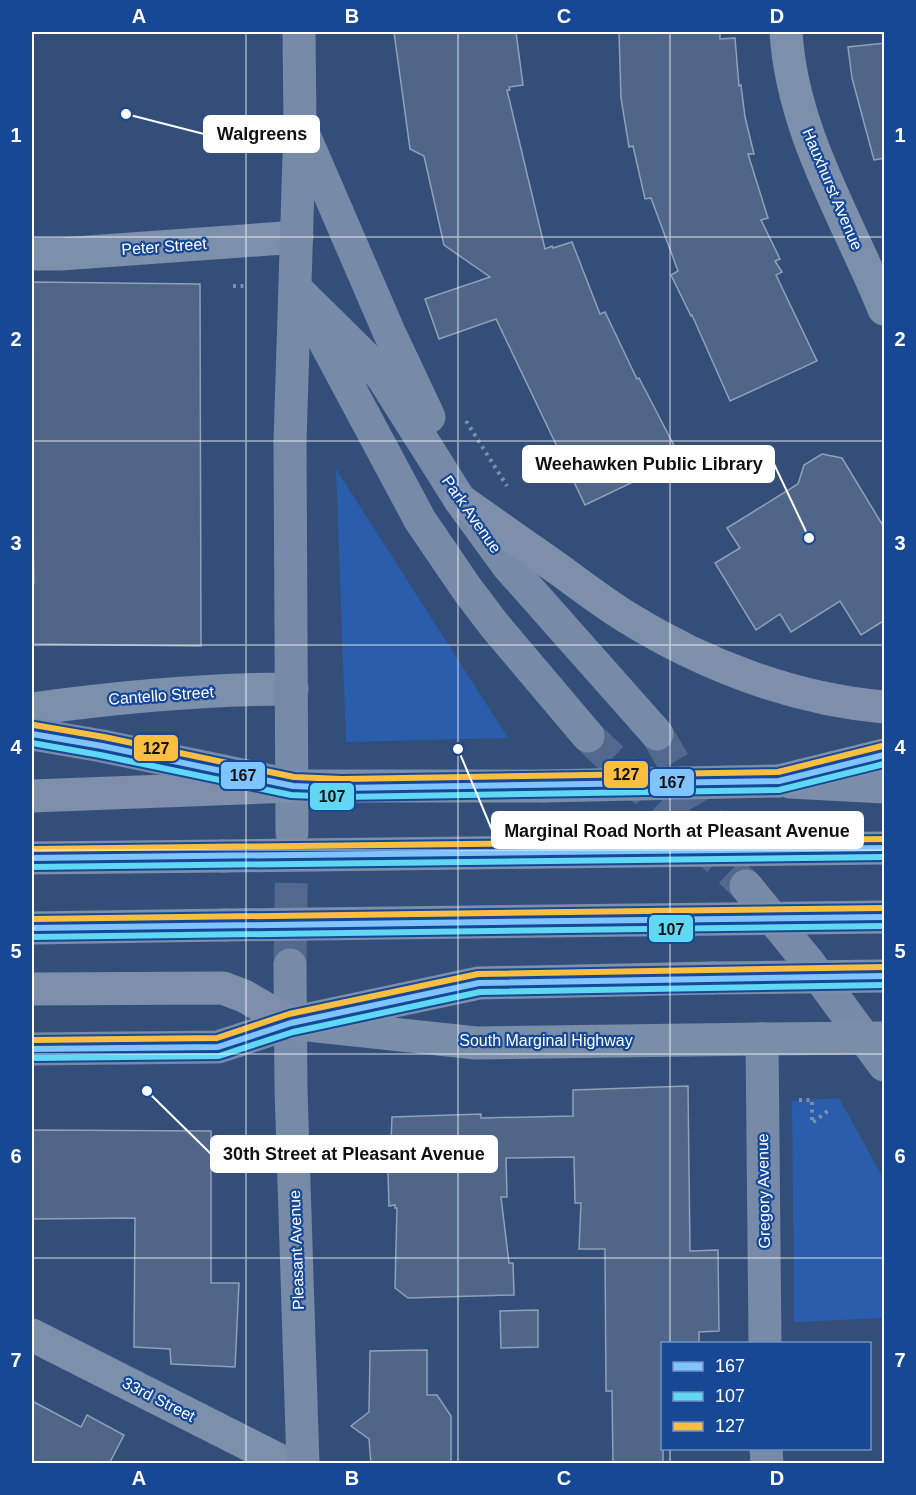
<svg xmlns="http://www.w3.org/2000/svg" width="916" height="1495" viewBox="0 0 916 1495" font-family="Helvetica,sans-serif">
	<style>
		.green { fill: #2a5eac }
		.building { fill: #506688; stroke: #91a0b9; stroke-width: 1.5 }
		.lines { fill: none; stroke-linecap: round; stroke-linejoin: round }
		.secondary-tunnel { stroke: #52698d; stroke-width: 33; stroke-dasharray: 33 16; stroke-linecap: butt }
		.path { stroke: #7c8fab; stroke-width: 4; stroke-dasharray: 3 4.5; stroke-linecap: butt }
		.street { stroke: #7c8fab; stroke-width: 33 }
		.secondary { stroke: #778aa8; stroke-width: 33 }
		.primary { stroke: #7a8ea9; stroke-width: 33 }
		.highway { stroke: #7d8faa; stroke-width: 33 }
		.primary-bridge { stroke: #7a8ea9; stroke-width: 33 }
		.highway-bridge { stroke: #7d8faa; stroke-width: 33 }
		.bus-1-casing { stroke: #164896; stroke-width: 10 }
		.bus-2-casing { stroke: #164896; stroke-width: 10 }
		.bus-3-casing { stroke: #164896; stroke-width: 10 }
		.bus-1 { stroke: #80c4ff; stroke-width: 6 }
		.bus-2 { stroke: #60d8f3; stroke-width: 6 }
		.bus-3 { stroke: #fbbe40; stroke-width: 6 }
		.grid { fill: none; stroke: #fff; stroke-width: 1.5; stroke-opacity: 0.55 }
		.labels { text-anchor: middle; stroke-width: 4.5; stroke-linejoin: round; paint-order: stroke }
		.street-label { font-size: 16px; fill: #fff; stroke: #164896 }
		.leader { fill: none; stroke: #fff; stroke-width: 2 }
		.callout-dot { fill: #fff; stroke: #164896; stroke-width: 2 }
		.callout { fill: #fff; stroke: #fff; stroke-width: 2 }
		.callout-label { font-size: 18px; text-anchor: middle; font-weight: bold; fill: #111 }
		.line-badge { stroke: #164896; stroke-width: 2 }
		.pale-badge-label { font-size: 16px; text-anchor: middle; font-weight: bold; fill: #111 }
		.neatline { fill: none; stroke: #fff; stroke-width: 2 }
		.grid-label { font-size: 20px; text-anchor: middle; font-weight: bold; fill: #fff }
	</style>
	<rect width="100%" height="100%" fill="#334e79"/>
	<!-- green -->
	<g class="green">
		<polygon points="336,469 508,738 346,742"/>
		<polygon points="839,1098 884,1180 884,1318 794,1322 792,1101"/>
	</g>
	<!-- building -->
	<g class="building">
		<polygon points="394,32 516,32 523,85 509,87 510,90 507,90 545,249 552,246 553,248 572,242 600,314 605,312 637,379 639,378 681,459 585,505 496,319 439,339 425,299 490,277 444,245 424,156 410,149"/>
		<polygon points="619,32 720,32 720,39 735,38 739,86 741,85 745,117 754,154 748,154 768,218 761,220 780,259 775,261 782,272 776,275 817,361 730,401 692,315 691,316 671,275 678,271 651,198 645,199 633,146 629,147 621,98"/>
		<polygon points="885,43 885,158 874,160 852,78 848,47"/>
		<polygon points="32,282 200,284 201,646 32,644 32,583 34,583 32,495"/>
		<polygon points="822,454 842,458 885,529 885,620 861,635 840,601 791,632 780,614 756,630 715,563 740,548 727,528 798,484 804,465"/>
		<polygon points="688,1086 690,1251 718,1250 719,1331 699,1332 699,1344 663,1344 663,1464 613,1464 612,1391 606,1391 605,1249 579,1249 581,1203 575,1203 574,1157 506,1158 507,1197 501,1197 509,1263 513,1263 514,1295 408,1298 395,1288 397,1208 395,1208 395,1205 389,1206 387,1141 391,1141 392,1117 481,1114 481,1118 573,1116 573,1090"/>
		<polygon points="32,1130 211,1131 211,1283 239,1283 235,1367 171,1364 170,1349 134,1347 135,1218 32,1219"/>
		<polygon points="538,1310 538,1347 501,1348 500,1311"/>
		<polygon points="427,1350 427,1395 437,1395 451,1416 451,1464 371,1464 369,1439 351,1426 369,1412 370,1351"/>
		<polygon points="32,1401 81,1427 87,1415 124,1435 109,1464 32,1464"/>
	</g>
	<g class="lines">
		<!-- secondary-tunnel -->
		<g class="secondary-tunnel">
			<polyline points="657,734 727,853"/>
			<polyline points="588,736 746,886"/>
			<polyline points="290,965 292,831"/>
		</g>
		<!-- path -->
		<g class="path">
			<polyline points="233,286 246,286"/>
			<polyline points="466,421 507,486"/>
			<polyline points="799,1100 812,1100 812,1123 829,1110"/>
		</g>
		<!-- street -->
		<g class="street">
			<path d="M786,32C792,132 847,218 884,309"/>
			<polyline points="32,254 61,254 297,237"/>
			<path d="M32,709C118,697 204,689 292,689"/>
			<polyline points="32,1335 287,1464"/>
		</g>
		<!-- secondary -->
		<g class="secondary">
			<polyline points="304,135 389,332 429,417"/>
			<polyline points="295,288 367,359 383,378 460,500 508,566 657,734"/>
			<polyline points="312,318 420,520 467,589 495,626 588,736"/>
			<polyline points="32,734 102,746 271,781"/>
			<polyline points="292,831 290,441 300,125 299,32"/>
			<polyline points="746,886 809,963 884,1065"/>
			<polyline points="290,965 291,1089 303,1464"/>
			<polyline points="762,1039 765,1344"/>
			<polyline points="32,1049 218,1047 291,1023"/>
			<polyline points="766,1448 767,1464"/>
		</g>
		<!-- primary -->
		<g class="primary">
			<polyline points="790,782 884,787"/>
			<polyline points="293,786 543,786"/>
			<polyline points="299,1024 476,1043 762,1039"/>
		</g>
		<!-- highway -->
		<g class="highway">
			<path d="M460,500C494,524 527,547 561,571C583,587 605,604 628,618C706,666 794,699 884,707"/>
			<polyline points="779,781 884,755"/>
			<polyline points="32,796 293,786"/>
			<polyline points="32,858 223,856"/>
			<polyline points="32,928 225,925"/>
			<polyline points="32,989 223,988 244,996 291,1023 479,983 713,978"/>
		</g>
		<!-- primary-bridge -->
		<g class="primary-bridge">
			<polyline points="543,786 779,781"/>
			<polyline points="762,1039 884,1038"/>
		</g>
		<!-- highway-bridge -->
		<g class="highway-bridge">
			<polyline points="223,856 884,848"/>
			<polyline points="225,925 884,917"/>
			<polyline points="713,978 884,976"/>
		</g>
		<!-- bus-1 casing -->
		<g class="bus-1-casing">
			<g id="bus-1">
				<polyline points="32,734 102,746 293,786 342,788 779,781 884,755"/>
				<polyline points="32,858 884,848"/>
				<polyline points="32,928 884,917"/>
				<polyline points="32,1049 218,1047 291,1023 479,983 884,976"/>
			</g>
		</g>
		<!-- bus-2 casing -->
		<g class="bus-2-casing">
			<g id="bus-2">
				<polyline points="32,743 100,755 291,795 342,797 779,790 884,764"/>
				<polyline points="32,867 884,857"/>
				<polyline points="32,937 884,926"/>
				<polyline points="32,1058 219,1056 293,1032 480,992 884,985"/>
			</g>
		</g>
		<!-- bus-3 casing -->
		<g class="bus-3-casing">
			<g id="bus-3">
				<polyline points="34,725 104,737 294,777 342,779 778,772 882,746"/>
				<polyline points="32,849 884,839"/>
				<polyline points="32,919 884,908"/>
				<polyline points="32,1040 217,1038 289,1014 478,974 884,967"/>
			</g>
		</g>
		<!-- bus-1 -->
		<use href="#bus-1" class="bus-1"/>
		<!-- bus-2 -->
		<use href="#bus-2" class="bus-2"/>
		<!-- bus-3 -->
		<use href="#bus-3" class="bus-3"/>
	</g>
	<!-- grid -->
	<path class="grid" d="M246,32V1464M458,32V1464M670,32V1344M32,237H884M32,441H884M32,645H884M32,850H884M32,1054H884M32,1258H884M670,1448V1464"/>
	<g class="labels">
		<!-- street labels -->
		<g class="street-label">
			<text transform="translate(833 189) rotate(67)" y="6">Hauxhurst Avenue</text>
			<text transform="translate(164 246) rotate(-4)" y="6">Peter Street</text>
			<text transform="translate(472 514) rotate(55)" y="6">Park Avenue</text>
			<text transform="translate(161 695) rotate(-4)" y="6">Cantello Street</text>
			<text x="546" y="1046">South Marginal Highway</text>
			<text transform="translate(763 1191) rotate(-91)" y="6">Gregory Avenue</text>
			<text transform="translate(296 1250) rotate(-92)" y="6">Pleasant Avenue</text>
			<text transform="translate(159 1399) rotate(27)" y="6">33rd Street</text>
		</g>
	</g>
	<!-- callouts -->
	<path class="leader" d="M126 114L204 134M809 538L774 464M458 749L492 830M147 1091L211 1154"/>
	<g class="callout-dot">
		<circle cx="126" cy="114" r="6"/>
		<circle cx="809" cy="538" r="6"/>
		<circle cx="458" cy="749" r="6"/>
		<circle cx="147" cy="1091" r="6"/>
	</g>
	<g class="callout">
		<rect x="204" y="116" width="115" height="36" rx="6"/>
		<rect x="523" y="446" width="251" height="36" rx="6"/>
		<rect x="492" y="812" width="371" height="36" rx="6"/>
		<rect x="211" y="1136" width="286" height="36" rx="6"/>
	</g>
	<g class="callout-label">
		<text x="262" y="140">Walgreens</text>
		<text x="649" y="470">Weehawken Public Library</text>
		<text x="677" y="837">Marginal Road North at Pleasant Avenue</text>
		<text x="354" y="1160">30th Street at Pleasant Avenue</text>
	</g>
	<g class="line-badge">
		<rect x="133" y="734" width="46" height="28" rx="6" fill="#fbbe40"/>
		<rect x="603" y="760" width="46" height="29" rx="6" fill="#fbbe40"/>
		<rect x="220" y="761" width="46" height="29" rx="6" fill="#80c4ff"/>
		<rect x="649" y="768" width="46" height="29" rx="6" fill="#80c4ff"/>
		<rect x="309" y="782" width="46" height="29" rx="6" fill="#60d8f3"/>
		<rect x="648" y="914" width="46" height="29" rx="6" fill="#60d8f3"/>
	</g>
	<g class="pale-badge-label">
		<text x="156" y="754">127</text>
		<text x="626" y="780">127</text>
		<text x="243" y="781">167</text>
		<text x="672" y="788">167</text>
		<text x="332" y="802">107</text>
		<text x="671" y="935">107</text>
	</g>
	<!-- border -->
	<rect width="916" height="1495" fill="none" stroke="#164896" stroke-width="66"/>
	<!-- legend -->
	<rect x="661" y="1342" width="210" height="108" fill="#164896" stroke="#7391c0" stroke-width="1.5"/>
	<rect x="673" y="1362" width="30" height="9" fill="#80c4ff" stroke="#7391c0" stroke-width="1.5"/>
	<text x="715" y="1372" font-size="18" fill="#ffffff">167</text>
	<rect x="673" y="1392" width="30" height="9" fill="#60d8f3" stroke="#7391c0" stroke-width="1.5"/>
	<text x="715" y="1402" font-size="18" fill="#ffffff">107</text>
	<rect x="673" y="1422" width="30" height="9" fill="#fbbe40" stroke="#7391c0" stroke-width="1.5"/>
	<text x="715" y="1432" font-size="18" fill="#ffffff">127</text>
	<rect x="33" y="33" width="850" height="1429" class="neatline"/>
	<g class="grid-label">
		<text x="139" y="23">A</text>
		<text x="352" y="23">B</text>
		<text x="564" y="23">C</text>
		<text x="777" y="23">D</text>
		<text x="16" y="142">1</text>
		<text x="900" y="142">1</text>
		<text x="16" y="346">2</text>
		<text x="900" y="346">2</text>
		<text x="16" y="550">3</text>
		<text x="900" y="550">3</text>
		<text x="16" y="754">4</text>
		<text x="900" y="754">4</text>
		<text x="16" y="958">5</text>
		<text x="900" y="958">5</text>
		<text x="16" y="1163">6</text>
		<text x="900" y="1163">6</text>
		<text x="16" y="1367">7</text>
		<text x="900" y="1367">7</text>
		<text x="139" y="1485">A</text>
		<text x="352" y="1485">B</text>
		<text x="564" y="1485">C</text>
		<text x="777" y="1485">D</text>
	</g>
</svg>
